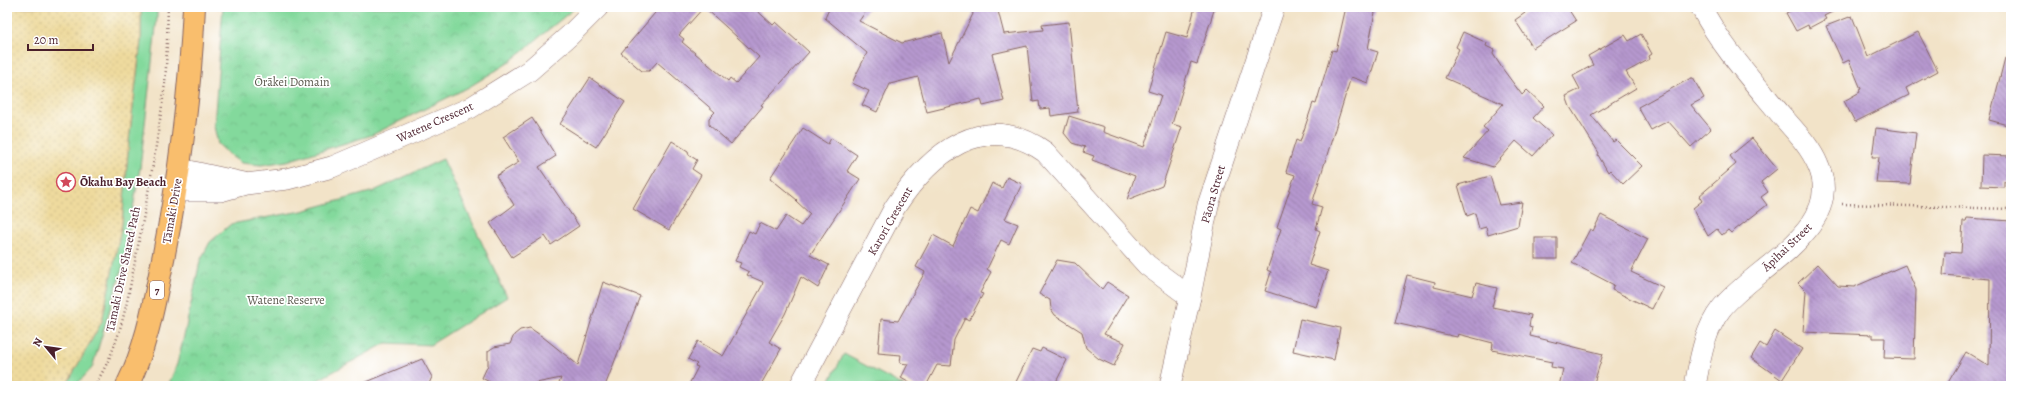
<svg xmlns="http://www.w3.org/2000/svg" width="2018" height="393" viewBox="0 0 2018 393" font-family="Alegreya,serif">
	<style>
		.green { fill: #83d99c; stroke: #667c64 }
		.sand { fill: url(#sand-dots); stroke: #9c7c64 }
		.park { fill: url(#park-crowns); stroke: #667c64 }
		.building { fill: url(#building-back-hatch); fill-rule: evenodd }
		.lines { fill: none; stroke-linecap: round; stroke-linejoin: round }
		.minor-casing { stroke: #856462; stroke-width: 22 }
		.major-casing { stroke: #856462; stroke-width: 24 }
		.path { stroke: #856462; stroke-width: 2.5; stroke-dasharray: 1 3; stroke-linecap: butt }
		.minor { stroke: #fff; stroke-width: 21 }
		.major { stroke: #f9be6d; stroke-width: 22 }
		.labels { text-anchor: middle; stroke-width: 3.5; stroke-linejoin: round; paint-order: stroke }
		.shield { fill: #fff; stroke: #80626b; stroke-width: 1 }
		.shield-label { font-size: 11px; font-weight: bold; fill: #4a1f2b }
		.park-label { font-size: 12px; fill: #5b574d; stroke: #fff }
		.street-label { font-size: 12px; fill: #4a1f2b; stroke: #fff }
		.poi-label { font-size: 12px; font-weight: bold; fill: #4a1f2b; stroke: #fff; text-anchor: start }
	</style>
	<defs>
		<pattern id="sand-dots" width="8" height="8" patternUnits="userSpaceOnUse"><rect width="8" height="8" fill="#eeda9e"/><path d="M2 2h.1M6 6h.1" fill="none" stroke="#cebb88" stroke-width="1.8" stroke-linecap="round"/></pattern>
		<pattern id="park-crowns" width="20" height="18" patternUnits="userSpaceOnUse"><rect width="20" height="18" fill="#83d99c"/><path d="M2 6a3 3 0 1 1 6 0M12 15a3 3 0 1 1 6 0" fill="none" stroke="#73ba87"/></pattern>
		<pattern id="building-back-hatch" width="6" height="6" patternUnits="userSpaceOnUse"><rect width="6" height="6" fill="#b698cf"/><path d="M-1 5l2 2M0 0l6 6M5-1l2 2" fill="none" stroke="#967ba8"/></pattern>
	</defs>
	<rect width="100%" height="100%" fill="#fff"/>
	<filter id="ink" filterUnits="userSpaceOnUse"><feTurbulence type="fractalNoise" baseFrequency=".025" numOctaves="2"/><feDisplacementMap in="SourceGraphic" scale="8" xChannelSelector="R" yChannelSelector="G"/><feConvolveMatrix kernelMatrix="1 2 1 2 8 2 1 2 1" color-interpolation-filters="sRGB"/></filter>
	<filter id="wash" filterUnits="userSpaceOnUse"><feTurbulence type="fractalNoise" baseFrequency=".012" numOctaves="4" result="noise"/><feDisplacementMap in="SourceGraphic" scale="16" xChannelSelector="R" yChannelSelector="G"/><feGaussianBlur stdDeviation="0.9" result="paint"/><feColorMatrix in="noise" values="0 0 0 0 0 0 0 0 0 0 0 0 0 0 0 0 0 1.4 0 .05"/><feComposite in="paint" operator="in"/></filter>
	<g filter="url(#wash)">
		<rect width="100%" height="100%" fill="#f2e3c8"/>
		<!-- green -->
		<g class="green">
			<polygon points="141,7 157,7 157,18 140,168 123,266 92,368 75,386 63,386 68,382 102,321 122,223 129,140 141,40"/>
			<polygon points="844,354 904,386 827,386"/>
		</g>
		<!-- sand -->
		<polygon class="sand" points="9,7 141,7 141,40 129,140 122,223 102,321 68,382 63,386 7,386 7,29"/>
		<!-- park -->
		<g class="park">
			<polygon points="223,7 576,7 508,63 469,87 372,135 287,161 261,165 241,163 231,156 218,144 214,126"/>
			<polygon points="443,159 507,297 430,345 386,343 307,386 168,386 177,364 185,332 200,261 210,242 231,224 302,211 374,191"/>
		</g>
		<g id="blocks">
			<!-- building -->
			<g class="building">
				<path d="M660,7H753L773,25L776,22L809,52L761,105L763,106L731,144L709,125V118L715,112L657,62L649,71H642L621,53ZM704,7L759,57L736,83L730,78L728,81L682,42L684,39L679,35Z"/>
				<polygon points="830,7 869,7 859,21 902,43 942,33 949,62 973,14 971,7 997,7 1004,34 1043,30 1042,25 1069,22 1078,112 1051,116 1050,108 1040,109 1039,101 1033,102 1027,46 992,54 1004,101 983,106 981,99 927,112 918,77 890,84 877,112 862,105 869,91 852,83 867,53 825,18"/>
				<polygon points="1195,7 1215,7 1197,64 1191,62 1172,124 1182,127 1162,186 1127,200 1135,176 1092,160 1094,156 1083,152 1085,147 1072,143 1064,133 1069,116 1104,127 1103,132 1144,147 1161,95 1148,91 1166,32 1187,38"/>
				<polygon points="1346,7 1376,7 1368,49 1378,52 1368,83 1351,77 1312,204 1322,207 1316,229 1320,231 1309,265 1328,271 1316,307 1265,291 1271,272 1267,270 1281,229 1277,227 1295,175 1286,172 1296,140 1300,142 1313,103 1316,104 1332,50 1336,51"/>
				<polygon points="1520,7 1567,7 1576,21 1533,48 1515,20 1525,13"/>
				<polygon points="1798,7 1842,7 1824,16 1826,19 1809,28 1808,25 1796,31 1786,13"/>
				<polygon points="1852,16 1868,57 1918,32 1938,71 1906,88 1909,95 1855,122 1844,101 1860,92 1859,90 1861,89 1849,60 1843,63 1826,26"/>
				<polygon points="1463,32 1487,43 1486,46 1494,50 1493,54 1502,68 1522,95 1527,90 1544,106 1533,118 1552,135 1533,156 1516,141 1493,167 1464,158 1488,131 1483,127 1503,104 1445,78 1459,49 1456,47"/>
				<polygon points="1641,34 1652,54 1649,56 1650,59 1626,72 1636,88 1591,115 1613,142 1616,140 1642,166 1623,184 1610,170 1608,172 1598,155 1599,153 1570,107 1566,96 1580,89 1573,76 1593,65 1588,56 1625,35 1629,41"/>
				<polygon points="2005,58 2011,59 2011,126 1989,120"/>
				<polygon points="590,78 625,102 596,147 560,124"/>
				<polygon points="1691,78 1693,78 1704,98 1691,105 1711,129 1691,147 1668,121 1651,130 1638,107"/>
				<polygon points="532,118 556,156 539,167 579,226 551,245 545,236 512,257 490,223 514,205 496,176 519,162 503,137"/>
				<polygon points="803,128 828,144 831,138 857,155 847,171 860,179 810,255 829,265 818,288 801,277 785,314 769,342 781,349 760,386 688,386 698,367 695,366 697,364 688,359 698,341 723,356 762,286 763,282 747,275 749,272 739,267 741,263 735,261 749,231 755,234 760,223 776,231 786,216 801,226 810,214 796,201 797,200 770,178"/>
				<polygon points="1876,128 1916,133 1910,184 1876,183 1879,157 1872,157"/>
				<polygon points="1752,138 1777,169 1761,182 1768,192 1761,197 1767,205 1731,233 1728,230 1722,235 1717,229 1708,236 1693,208 1702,201 1699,196 1736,164 1730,156"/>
				<polygon points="672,141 688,151 689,155 697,160 692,169 701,175 669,230 633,209"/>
				<polygon points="1982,155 2011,156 2011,182 2004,181 2004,187 1981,186"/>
				<polygon points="1490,176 1499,205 1522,202 1518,226 1488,235 1486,227 1479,229 1475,213 1467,216 1458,185"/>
				<polygon points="1007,177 1022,184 1005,219 1018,224 1009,244 1001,240 987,269 991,272 980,293 983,294 969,320 965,318 954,340 951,366 937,365 926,386 915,386 901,378 908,364 900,363 901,355 878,353 881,319 898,321 925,272 916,267 933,235 953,246 970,209 978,213 992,183 1002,188"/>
				<polygon points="1601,215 1648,239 1631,272 1663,287 1652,309 1612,290 1614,285 1572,263 1590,229 1593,231"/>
				<polygon points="1967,218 2011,221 2011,386 1946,386 1966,352 1989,366 1990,279 1943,275 1945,252 1961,253 1963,221 1966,221"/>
				<rect x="1535" y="238" width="22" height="21"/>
				<polygon points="1057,260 1075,263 1102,289 1107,282 1128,295 1104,334 1125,343 1114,366 1099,359 1086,348 1082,332 1055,315 1051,309 1050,300 1039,294"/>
				<polygon points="1818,264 1838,286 1854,287 1905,265 1916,290 1914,359 1884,358 1885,338 1873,338 1873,335 1803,332 1806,291 1798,283"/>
				<polygon points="1407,275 1435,282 1434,287 1472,296 1476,283 1497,288 1492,307 1531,315 1529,326 1532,327 1530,336 1603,354 1593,386 1559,386 1563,369 1551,367 1552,362 1492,350 1493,343 1458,334 1457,337 1395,323"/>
				<polygon points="603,282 640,296 605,386 558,386 561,378 521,386 497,386 482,378 488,365 488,351 494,347 510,344 514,335 520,330 530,328 543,337 578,365"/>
				<polygon points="1300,319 1340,328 1334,360 1293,351"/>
				<polygon points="1775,331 1802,349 1782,380 1751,358 1760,343 1766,347"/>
				<polygon points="1042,348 1067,360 1054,386 1014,386 1032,349 1040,352"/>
				<polygon points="422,359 432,377 428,386 357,386"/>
			</g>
		</g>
	</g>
	<g filter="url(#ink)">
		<use href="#blocks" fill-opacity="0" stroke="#856462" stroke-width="1"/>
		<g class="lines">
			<!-- minor casing -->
			<g class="minor-casing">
				<g id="minor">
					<polyline points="180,169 244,183"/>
					<polyline points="177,191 221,191 246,184 287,179 332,167 470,108 529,71 569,36 598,7"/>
					<path d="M800,386L895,207C930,154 983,108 1045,152L1147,265L1190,297"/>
					<polyline points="1170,386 1190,297 1208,205 1274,7"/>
					<path d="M1695,386C1700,360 1704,331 1721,309C1753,268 1847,229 1818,165C1810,146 1795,131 1782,116C1753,81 1722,48 1701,7"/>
				</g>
			</g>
			<!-- major casing -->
			<g class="major-casing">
				<path id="major" d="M127,386C147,346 154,303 163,259C180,175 190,92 194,7"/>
			</g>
			<!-- path -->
			<g class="path">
				<polyline points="1842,204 2011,209"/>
				<path d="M94,386C121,346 128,297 137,251C148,195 158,139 165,83C167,58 167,32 168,7"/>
			</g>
			<!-- minor -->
			<use href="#minor" class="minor"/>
			<!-- major -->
			<use href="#major" class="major"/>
		</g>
	</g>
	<!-- icons -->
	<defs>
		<g id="sight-ring" transform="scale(1)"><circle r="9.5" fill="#fff" stroke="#d1495b" stroke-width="1.5"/><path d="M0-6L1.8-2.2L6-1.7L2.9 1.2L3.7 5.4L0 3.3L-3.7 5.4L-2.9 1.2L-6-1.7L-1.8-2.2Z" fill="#d1495b"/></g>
	</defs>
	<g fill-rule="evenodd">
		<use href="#sight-ring" x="66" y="182"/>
	</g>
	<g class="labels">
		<!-- shield labels -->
		<rect class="shield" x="150" y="281" width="14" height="18" rx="3"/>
		<g class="shield-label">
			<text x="157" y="294">7</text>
		</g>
		<!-- park labels -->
		<g class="park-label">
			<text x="292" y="86">Ōrākei Domain</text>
			<text x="286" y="304">Watene Reserve</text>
		</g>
		<!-- street labels -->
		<g class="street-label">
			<text transform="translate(435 122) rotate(-24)" y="4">Watene Crescent</text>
			<text transform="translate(1213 194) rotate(-74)" y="4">Pāora Street</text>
			<text transform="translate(172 211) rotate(-80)" y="4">Tāmaki Drive</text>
			<text transform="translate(890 221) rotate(-60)" y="4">Karori Crescent</text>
			<text transform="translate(1787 247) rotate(-44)" y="4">Āpihai Street</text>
			<text transform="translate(123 269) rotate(-78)" y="4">Tāmaki Drive Shared Path</text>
		</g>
		<!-- poi labels -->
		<g class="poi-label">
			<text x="80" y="186">Ōkahu Bay Beach</text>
		</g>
	</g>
	<!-- margin -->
	<rect width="2018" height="393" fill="none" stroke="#fff" stroke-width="24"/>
	<!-- north arrow -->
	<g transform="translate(46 347) rotate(299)" stroke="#ffffff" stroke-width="3" paint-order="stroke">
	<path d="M0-3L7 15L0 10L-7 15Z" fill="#4a1f2b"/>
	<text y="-6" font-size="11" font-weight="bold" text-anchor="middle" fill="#4a1f2b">N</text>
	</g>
	<!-- scale -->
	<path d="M28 44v6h65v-6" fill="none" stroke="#4a1f2b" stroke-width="2"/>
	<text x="34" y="44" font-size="12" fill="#4a1f2b" stroke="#ffffff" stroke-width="3" paint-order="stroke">20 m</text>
</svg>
